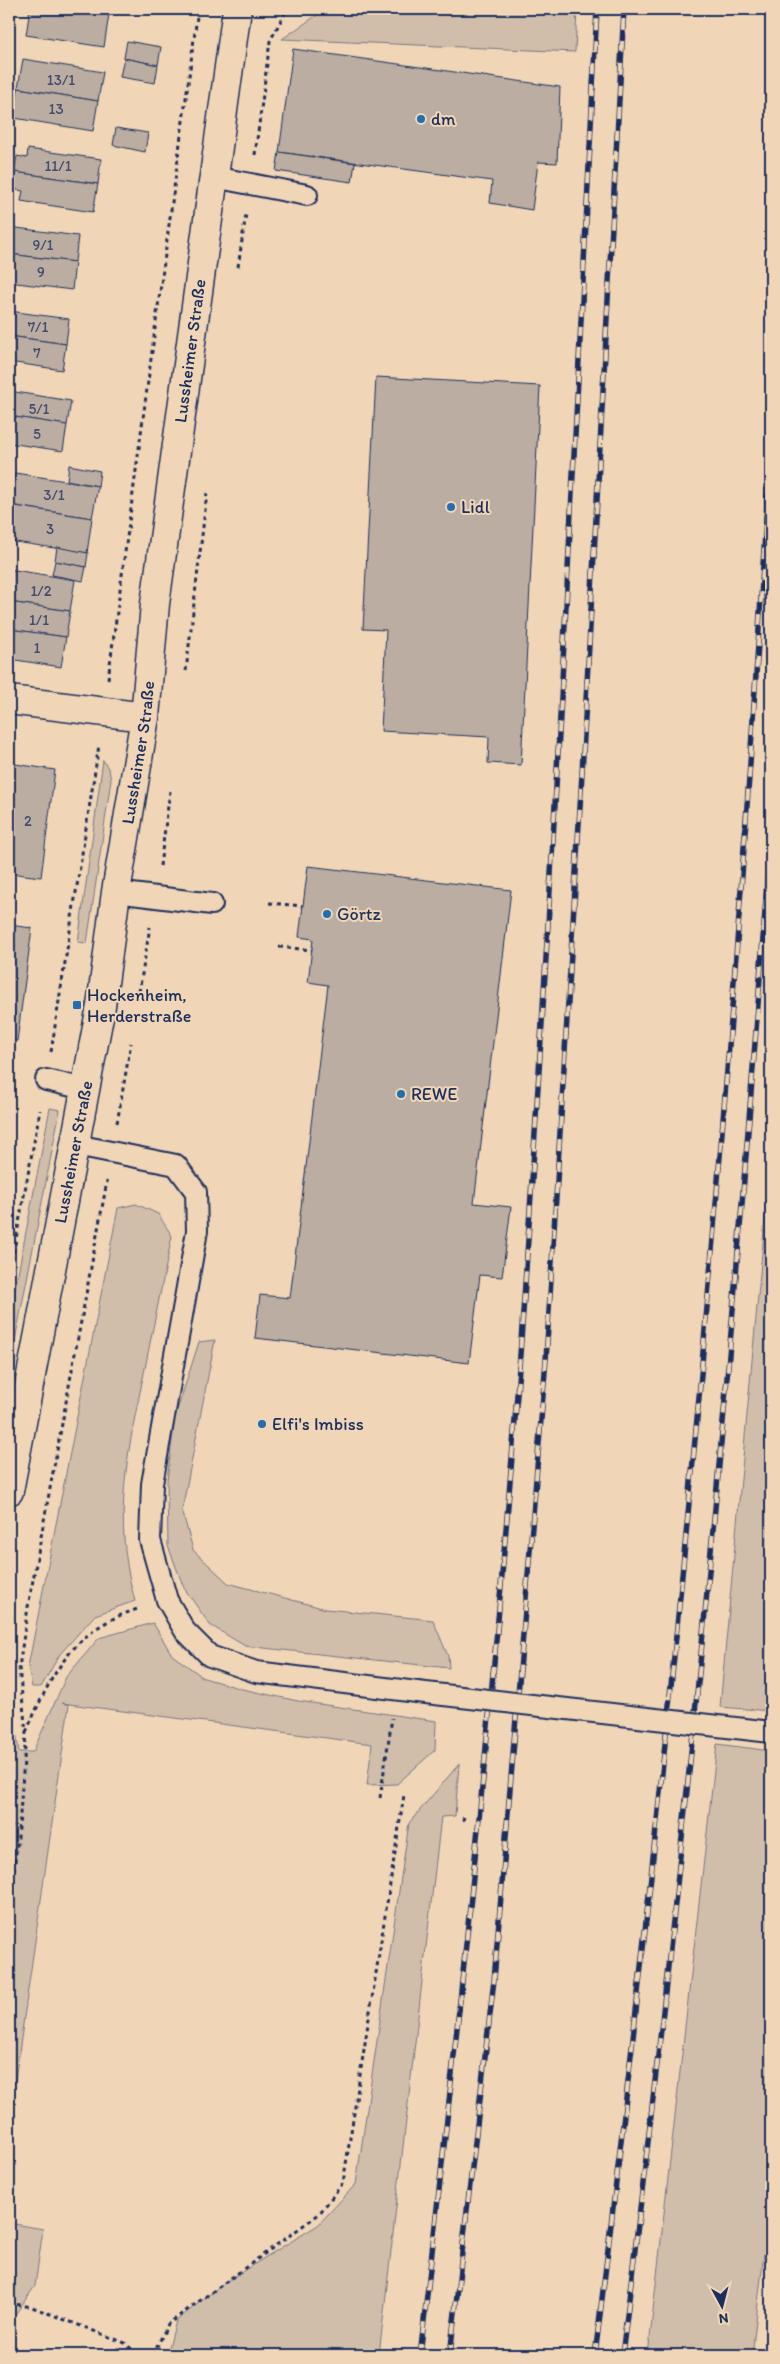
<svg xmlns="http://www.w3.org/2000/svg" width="780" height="2364" viewBox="0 0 780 2364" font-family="Itim,sans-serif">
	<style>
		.green { fill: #d1beaa; stroke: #767684 }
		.building { fill: #bbada1; stroke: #1b2f5e }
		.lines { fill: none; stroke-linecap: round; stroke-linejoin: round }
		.service-casing { stroke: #1b2f5e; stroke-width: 24 }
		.minor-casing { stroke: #1b2f5e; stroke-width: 31 }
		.path { stroke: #1b2f5e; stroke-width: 3; stroke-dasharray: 4 4; stroke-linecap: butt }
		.service { stroke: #f0d6b7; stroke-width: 20 }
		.minor { stroke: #f0d6b7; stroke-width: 28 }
		.rail-casing { stroke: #1b2f5e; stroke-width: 5.5 }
		.rail { stroke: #f0d6b7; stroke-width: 4; stroke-dasharray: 11; stroke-linecap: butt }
		.service-bridge-casing { stroke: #1b2f5e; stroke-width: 24; stroke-linecap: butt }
		.service-bridge { stroke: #f0d6b7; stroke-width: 20 }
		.poi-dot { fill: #1f6fb2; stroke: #f0d6b7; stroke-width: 2 }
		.labels { text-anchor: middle; stroke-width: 4; stroke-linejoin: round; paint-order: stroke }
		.number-label { font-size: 15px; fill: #434e6f }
		.poi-label { font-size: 18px; fill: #1b2f5e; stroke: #f0d6b7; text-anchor: start }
		.street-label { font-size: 18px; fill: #1b2f5e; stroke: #f0d6b7 }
	</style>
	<rect width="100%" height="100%" fill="#f0d6b7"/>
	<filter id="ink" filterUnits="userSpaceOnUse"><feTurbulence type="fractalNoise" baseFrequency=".02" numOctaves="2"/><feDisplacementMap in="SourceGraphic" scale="10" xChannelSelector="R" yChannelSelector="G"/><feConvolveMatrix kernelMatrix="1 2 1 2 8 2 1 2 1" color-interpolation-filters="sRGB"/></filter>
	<g filter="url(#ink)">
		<!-- green -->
		<g class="green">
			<polygon points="326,9 577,9 575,52 282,39"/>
			<polygon points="103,760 109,770 111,780 87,943 78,942"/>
			<polygon points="50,1108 60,1110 9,1371 9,1320"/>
			<polygon points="771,1155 771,1711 720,1707"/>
			<path d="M136,1204L158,1214L172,1236C163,1281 153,1327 144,1373C127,1454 112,1519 135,1601L95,1615L60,1654L41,1687H32L28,1667L118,1208Z"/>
			<polygon points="215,1340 182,1510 193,1550 228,1583 326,1609 433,1620 448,1656 449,1668 245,1646 210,1625 184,1588 168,1546 167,1480 175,1417 199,1342"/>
			<polygon points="153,1623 172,1655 204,1678 242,1689 298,1701 436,1721 435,1750 397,1784 367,1785 372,1744 62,1703 69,1705 9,2122 9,1681 19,1752 33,1752 66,1677 99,1638"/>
			<polygon points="717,1744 771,1751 771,2192 752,2355 648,2355"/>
			<polygon points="459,1764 455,1816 441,1817 379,2355 167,2355 176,2321 225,2282 318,2225 356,2184 409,1823"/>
			<polygon points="9,2223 43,2229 35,2286 12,2319 9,2319"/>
		</g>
		<!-- building -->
		<g class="building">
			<polygon points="30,9 71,9 109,14 104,47 26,35"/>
			<polygon points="71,9 110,9 109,14"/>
			<polygon points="127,41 161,47 158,65 124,58"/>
			<polygon points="293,49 560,87 557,163 538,162 532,210 490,203 492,181 279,152"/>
			<polygon points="124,58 158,65 155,83 120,77"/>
			<polygon points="23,59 103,72 98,101 18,88"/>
			<polygon points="18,88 98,101 93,131 14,118"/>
			<polygon points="116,128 148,133 145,152 113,145"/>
			<polygon points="28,149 101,159 98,184 14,172 17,156 27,158"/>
			<polygon points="279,152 355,163 352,182 276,171"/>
			<polygon points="14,172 98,184 93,212 21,201 23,191 12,189"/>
			<polygon points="9,227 78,236 75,262 9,254"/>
			<polygon points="9,254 75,262 72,290 9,282"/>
			<polygon points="9,311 69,319 66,344 9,336"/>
			<polygon points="9,336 66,344 62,370 9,362"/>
			<polygon points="376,377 540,386 521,765 488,763 489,737 381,731 386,630 363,629"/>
			<polygon points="9,391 71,401 67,425 9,416"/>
			<polygon points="9,416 67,425 63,451 9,443"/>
			<polygon points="69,465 100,471 98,486 67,480"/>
			<polygon points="15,473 98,486 92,518 9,505"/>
			<polygon points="9,505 92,518 87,553 9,541"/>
			<polygon points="57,547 88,553 86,567 55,561"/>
			<polygon points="55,561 86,567 83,581 52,575"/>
			<polygon points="9,569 75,580 70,611 9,602"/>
			<polygon points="9,602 70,611 66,637 9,629"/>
			<polygon points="9,629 66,637 61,667 9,659"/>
			<polygon points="9,659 14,660 12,676 9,675"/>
			<polygon points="9,763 55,770 41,877 9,873"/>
			<polygon points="308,866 511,890 474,1203 511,1207 502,1277 480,1275 469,1363 255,1338 260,1295 290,1298 328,985 308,982 313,939 299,937"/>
			<polygon points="9,925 32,928 17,1041 9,1039"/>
		</g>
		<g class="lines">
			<!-- service casing -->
			<g class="service-casing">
				<g id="service">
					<polyline points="214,177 307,195"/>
					<polyline points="116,892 212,904"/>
					<polyline points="46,1080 85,1089"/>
					<polyline points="76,1145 176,1165 196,1192 197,1231 152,1484 150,1540 167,1600 185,1631 210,1656 256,1672 417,1692"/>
				</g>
			</g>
			<!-- minor casing -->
			<g class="minor-casing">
				<g id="minor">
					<polyline points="9,700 145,717"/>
					<path id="s1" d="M9,1491L101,1006L116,892L145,717L155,604L237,9"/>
				</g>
			</g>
			<!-- path -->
			<g class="path">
				<polyline points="255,155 270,41 287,9"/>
				<polyline points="238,267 246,214"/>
				<polyline points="186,671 207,493"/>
				<polyline points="108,679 198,9"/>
				<polyline points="160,866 170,791"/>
				<polyline points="269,903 303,906"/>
				<polyline points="279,947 312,950"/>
				<polyline points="139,992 150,927"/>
				<polyline points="51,1052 99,745"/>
				<polyline points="117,1123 131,1043"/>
				<polyline points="9,1276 40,1110"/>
				<path d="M26,1732C52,1674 72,1629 138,1609"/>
				<polyline points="380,1798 392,1718"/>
				<polyline points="463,1821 464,1816"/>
				<polyline points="9,1826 19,1828"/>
				<polyline points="9,1910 19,1828 26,1732 19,1668 28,1607 107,1181"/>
				<polyline points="9,2303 32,2307 125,2343 138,2355"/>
				<polyline points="153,2355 168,2324 319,2214 343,2183 404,1795"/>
			</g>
			<!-- service -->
			<use href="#service" class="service"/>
			<!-- minor -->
			<use href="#minor" class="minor"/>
			<!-- rail casing -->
			<g class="rail-casing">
				<g id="rail">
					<path d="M420,2355C459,2022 495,1689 520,1355C552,907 574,458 597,9"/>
					<polyline points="450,2355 494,1980 546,1360 581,791 624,9"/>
					<path d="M595,2355C675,1717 734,1075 771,433"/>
					<path d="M622,2355C686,1848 735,1338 771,828"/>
				</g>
			</g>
			<!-- rail -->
			<use href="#rail" class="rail"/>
			<!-- service-bridge casing -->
			<g class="service-bridge-casing">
				<polyline id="service-bridge" points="417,1692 771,1732"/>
			</g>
			<!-- service-bridge -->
			<use href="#service-bridge" class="service-bridge"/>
		</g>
	</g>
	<!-- markers -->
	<g class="poi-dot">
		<circle cx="421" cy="119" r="5"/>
		<circle cx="451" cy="507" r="5"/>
		<circle cx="327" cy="914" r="5"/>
		<rect x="72" y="1000" width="10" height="10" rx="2.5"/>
		<circle cx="401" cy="1094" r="5"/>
		<circle cx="262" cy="1424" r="5"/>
	</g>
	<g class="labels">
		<!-- number labels -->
		<g class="number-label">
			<text x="61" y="85">13/1</text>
			<text x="56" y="114">13</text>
			<text x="58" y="171">11/1</text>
			<text x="43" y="250">9/1</text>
			<text x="41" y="277">9</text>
			<text x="38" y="332">7/1</text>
			<text x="37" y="358">7</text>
			<text x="39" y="414">5/1</text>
			<text x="37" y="439">5</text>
			<text x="54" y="500">3/1</text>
			<text x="50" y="534">3</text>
			<text x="41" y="596">1/2</text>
			<text x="39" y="625">1/1</text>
			<text x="37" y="653">1</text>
			<text x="28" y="826">2</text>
		</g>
		<!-- poi labels -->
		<g class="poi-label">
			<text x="431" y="125">dm</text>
			<text x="461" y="513">Lidl</text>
			<text x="337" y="920">Görtz</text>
			<text x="87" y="1001">Hockenheim,<tspan x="87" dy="21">Herderstraße</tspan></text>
			<text x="411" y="1100">REWE</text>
			<text x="272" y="1430">Elfi's Imbiss</text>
		</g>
		<!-- street labels -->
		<g class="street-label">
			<text dy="6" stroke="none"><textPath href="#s1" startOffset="1155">Lussheimer Straße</textPath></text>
			<text dy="6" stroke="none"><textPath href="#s1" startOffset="750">Lussheimer Straße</textPath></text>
			<text dy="6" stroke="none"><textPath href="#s1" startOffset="345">Lussheimer Straße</textPath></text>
		</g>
	</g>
	<!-- margin -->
	<rect width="780" height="2364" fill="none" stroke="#f0d6b7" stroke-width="30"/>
	<rect x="15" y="15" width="750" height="2334" fill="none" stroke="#1b2f5e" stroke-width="2" filter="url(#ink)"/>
	<!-- north arrow -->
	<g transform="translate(722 2306) rotate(173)" stroke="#f0d6b7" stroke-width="4" paint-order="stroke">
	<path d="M0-4L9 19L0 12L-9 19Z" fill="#1b2f5e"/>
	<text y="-8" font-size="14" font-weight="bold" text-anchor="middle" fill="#1b2f5e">N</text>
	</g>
</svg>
